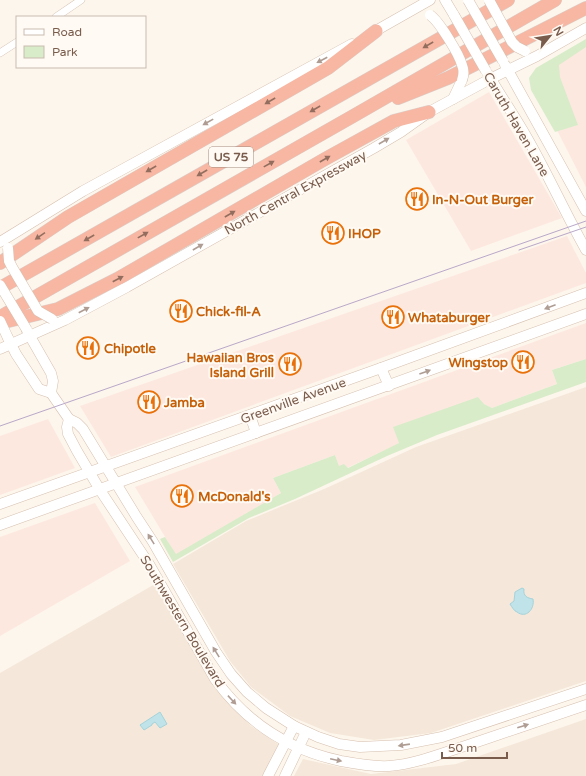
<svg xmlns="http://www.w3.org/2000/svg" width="586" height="776" viewBox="0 0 586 776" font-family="'Varela Round',sans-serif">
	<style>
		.residential { fill: #f5e8da }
		.commercial { fill: #fde8e0 }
		.green { fill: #d8ecc9 }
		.water { fill: #bfe3e8; stroke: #a5d3da }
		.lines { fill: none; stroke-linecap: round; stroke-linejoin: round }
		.street-casing { stroke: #d1beb0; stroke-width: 8 }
		.secondary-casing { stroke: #d6c0b0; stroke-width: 11 }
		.highway-casing { stroke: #dad1cd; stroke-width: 14 }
		.street { stroke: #fff; stroke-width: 7 }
		.secondary { stroke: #fff; stroke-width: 10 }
		.highway { stroke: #f7b7a3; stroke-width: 13 }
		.tram { stroke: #b9a8c9; stroke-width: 1 }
		.secondary-bridge-casing { stroke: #d6c0b0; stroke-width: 11; stroke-linecap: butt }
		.secondary-bridge { stroke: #fff; stroke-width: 10 }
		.oneway { fill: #936e5e }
		.oneway2 { fill: #af9d94 }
		.labels { text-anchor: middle; stroke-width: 4; stroke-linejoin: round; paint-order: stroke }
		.shield { fill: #fffaf3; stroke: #a28b7f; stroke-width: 1 }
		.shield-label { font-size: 12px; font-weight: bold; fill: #7a5c4d }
		.street-label { font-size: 13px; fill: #7a5c4d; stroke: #fffaf3 }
		.food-label { font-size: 13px; font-weight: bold; fill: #c56008; stroke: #fffaf3; text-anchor: start }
	</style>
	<rect width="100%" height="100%" fill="#fdf6ec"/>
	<!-- residential -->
	<g class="residential">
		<polygon points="586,387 586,681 431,733 374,740 330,733 290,716 251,687 230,661 173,564 246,521 324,489 416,447"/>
		<polygon points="155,584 209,679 222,696 251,726 281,746 263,776 0,776 0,673"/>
		<polygon points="586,719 586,776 294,776 303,759 371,774 456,764"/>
	</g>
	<!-- commercial -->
	<g class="commercial">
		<polygon points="586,44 586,187 539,95 543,76"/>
		<polygon points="489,92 562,218 471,251 406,140"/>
		<polygon points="567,236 586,273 586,283 111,457 80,406"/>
		<polygon points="586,323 586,359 552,370 557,384 492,408 484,404 394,427 400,443 347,468 339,466 335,455 273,478 281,493 176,555 135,487"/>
		<polygon points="48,419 75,468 0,495 0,436"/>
		<polygon points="95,503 130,561 0,636 0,537"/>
	</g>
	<!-- green -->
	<g class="green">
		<polygon points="586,39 586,47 559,65 560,77 578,125 555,132 531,90 529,78 536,68"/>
		<polygon points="586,359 586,382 437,435 387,456 295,499 249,518 173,562 160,539 165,537 176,554 281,493 273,478 335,455 339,466 344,464 348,468 399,443 393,427 478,397 484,404 492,408 557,384 552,370"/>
	</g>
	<!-- water -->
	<g class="water">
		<path d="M522,588L524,589C523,596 527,598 533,599C535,609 526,619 517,612C514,611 512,607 510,604L514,601L515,592Z"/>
		<polygon points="160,712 167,724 160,728 155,722 152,724 152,725 144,730 140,725"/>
	</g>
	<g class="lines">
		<!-- street casing -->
		<g class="street-casing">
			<g id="street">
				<polyline points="56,17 81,0"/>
				<polyline points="0,53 17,42"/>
			</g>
		</g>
		<!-- secondary casing -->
		<g class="secondary-casing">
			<g id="secondary">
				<polyline points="445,0 454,15"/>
				<polyline points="370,34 430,0"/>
				<polyline points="505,65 586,211"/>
				<path d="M488,74C500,95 514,115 526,136C548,174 565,213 586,250"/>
				<polyline points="453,99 462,80"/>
				<polyline points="0,242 83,191 352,44"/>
				<polyline points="27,331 51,373 53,381 51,393"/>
				<polyline points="8,338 16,354 39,389 51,393 69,419 77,423 83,429 136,516 153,542 216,652 231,674 247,692 266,708 294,726 318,737 339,744 360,747 401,745 442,737 586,689"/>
				<polyline points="0,349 65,320 127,287 374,148 401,132 429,112 490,79 537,56 586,28"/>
				<polyline points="381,368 389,386"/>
				<polyline points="250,415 256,433"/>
				<path d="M69,419L67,427L68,434L77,451L100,490L149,564L215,679C246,722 289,750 341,761C357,764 373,767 389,766C417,764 445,752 471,744C509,731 548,718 586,705"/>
				<polyline points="0,504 381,368 586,293"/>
				<polyline points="0,525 586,314"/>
				<polyline points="268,776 294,726"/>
				<polyline points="285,776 306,732"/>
			</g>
		</g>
		<!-- highway casing -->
		<g class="highway-casing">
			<g id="highway">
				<polyline points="398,98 448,78 586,8"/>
				<polyline points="0,263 68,217 328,68 376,31"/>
				<polyline points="0,288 508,0"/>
				<polyline points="0,317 355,115 555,0"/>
				<polyline points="0,323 58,309 119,278 325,159 394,121 429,112"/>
			</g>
		</g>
		<!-- street -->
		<use href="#street" class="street"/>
		<!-- secondary -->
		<use href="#secondary" class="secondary"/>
		<!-- highway -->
		<use href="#highway" class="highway"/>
		<!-- tram -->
		<g class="tram">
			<polyline points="519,250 586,227"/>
			<polyline points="0,426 586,221"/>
		</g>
		<!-- secondary-bridge casing -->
		<g class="secondary-bridge-casing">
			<g id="secondary-bridge">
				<polyline points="468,0 503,61"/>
				<polyline points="489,0 512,42 517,47 525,51"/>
				<path d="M430,15C439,21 459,54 462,65C464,70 464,75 462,80"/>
				<polyline points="454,15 486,71"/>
				<polyline points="8,248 9,261 12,267 38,311 52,319"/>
				<polyline points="0,285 27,330"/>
				<polyline points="0,321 8,338"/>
			</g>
		</g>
		<!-- secondary-bridge -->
		<use href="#secondary-bridge" class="secondary-bridge"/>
	</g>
	<!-- one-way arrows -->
	<defs><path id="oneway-solid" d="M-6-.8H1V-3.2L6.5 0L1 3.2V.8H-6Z"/></defs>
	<g class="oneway">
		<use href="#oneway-solid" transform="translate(428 45) rotate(150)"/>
		<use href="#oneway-solid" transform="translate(270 101) rotate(150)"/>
		<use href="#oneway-solid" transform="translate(315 109) rotate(150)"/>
		<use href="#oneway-solid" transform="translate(325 159) rotate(-30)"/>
		<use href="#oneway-solid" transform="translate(269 164) rotate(-29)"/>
		<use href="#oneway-solid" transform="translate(151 169) rotate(150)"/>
		<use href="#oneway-solid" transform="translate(202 173) rotate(150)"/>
		<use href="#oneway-solid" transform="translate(230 214) rotate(-30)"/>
		<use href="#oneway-solid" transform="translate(143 235) rotate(-29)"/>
		<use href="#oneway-solid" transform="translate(40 236) rotate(146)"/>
		<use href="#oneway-solid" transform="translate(89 238) rotate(150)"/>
		<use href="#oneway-solid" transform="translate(118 279) rotate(-28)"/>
	</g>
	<g class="oneway2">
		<use href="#oneway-solid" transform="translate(322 60) rotate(152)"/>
		<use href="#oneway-solid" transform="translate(208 122) rotate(151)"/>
		<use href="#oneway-solid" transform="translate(384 141) rotate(-30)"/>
		<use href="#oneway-solid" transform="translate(198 247) rotate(-30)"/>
		<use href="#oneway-solid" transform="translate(550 307) rotate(159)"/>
		<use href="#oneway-solid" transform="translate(84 310) rotate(-28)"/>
		<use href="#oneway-solid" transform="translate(425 372) rotate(-20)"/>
		<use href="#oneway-solid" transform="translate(151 539) rotate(-122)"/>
		<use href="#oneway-solid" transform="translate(216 652) rotate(-122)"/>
		<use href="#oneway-solid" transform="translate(232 700) rotate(47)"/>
		<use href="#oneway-solid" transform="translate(523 726) rotate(-18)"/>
		<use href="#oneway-solid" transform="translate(404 745) rotate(172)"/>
		<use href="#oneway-solid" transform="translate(336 760) rotate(12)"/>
	</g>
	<!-- icons -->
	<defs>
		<g id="restaurant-ring" transform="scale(1.15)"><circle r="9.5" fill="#fffaf3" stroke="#e8710a" stroke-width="1.5"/><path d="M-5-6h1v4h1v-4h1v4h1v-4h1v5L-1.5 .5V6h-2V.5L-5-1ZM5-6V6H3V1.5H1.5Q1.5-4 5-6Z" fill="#e8710a"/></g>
	</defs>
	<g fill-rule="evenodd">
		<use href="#restaurant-ring" x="417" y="199"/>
		<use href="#restaurant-ring" x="333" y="233"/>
		<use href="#restaurant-ring" x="181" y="311"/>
		<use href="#restaurant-ring" x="393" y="317"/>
		<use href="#restaurant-ring" x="88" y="348"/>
		<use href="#restaurant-ring" x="523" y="362"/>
		<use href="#restaurant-ring" x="290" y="364"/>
		<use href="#restaurant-ring" x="149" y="402"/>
		<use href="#restaurant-ring" x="182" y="496"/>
	</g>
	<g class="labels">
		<!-- shield labels -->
		<rect class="shield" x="209" y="147" width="44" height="20" rx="3"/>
		<g class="shield-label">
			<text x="231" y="161">US 75</text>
		</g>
		<!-- street labels -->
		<g class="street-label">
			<text transform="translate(517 124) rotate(60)" y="5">Caruth Haven Lane</text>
			<text transform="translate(295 192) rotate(-29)" y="5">North Central Expressway</text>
			<text transform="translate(293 400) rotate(-20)" y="5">Greenville Avenue</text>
			<text transform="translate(183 621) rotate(59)" y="5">Southwestern Boulevard</text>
		</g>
		<!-- food labels -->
		<g class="food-label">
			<text x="432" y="204">In-N-Out Burger</text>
			<text x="348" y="238">IHOP</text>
			<text x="196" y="316">Chick-fil-A</text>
			<text x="408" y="322">Whataburger</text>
			<text x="104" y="353">Chipotle</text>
			<text x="274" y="362" text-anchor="end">Hawaiian Bros<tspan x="274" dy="15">Island Grill</tspan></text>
			<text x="508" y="367" text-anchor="end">Wingstop</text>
			<text x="164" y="407">Jamba</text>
			<text x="198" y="501">McDonald's</text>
		</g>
	</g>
	<!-- legend -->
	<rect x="16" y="16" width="130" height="52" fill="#fffaf3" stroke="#cabbb1"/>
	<rect x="24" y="29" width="20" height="6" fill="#ffffff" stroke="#cabbb1"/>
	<text x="52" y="36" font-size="12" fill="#7a5c4d">Road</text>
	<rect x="24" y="46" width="20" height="12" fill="#d8ecc9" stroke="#cabbb1"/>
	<text x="52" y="56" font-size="12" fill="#7a5c4d">Park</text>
	<!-- north arrow -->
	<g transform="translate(550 36) rotate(60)" stroke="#fffaf3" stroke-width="3" paint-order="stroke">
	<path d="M0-3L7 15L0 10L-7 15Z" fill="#7a5c4d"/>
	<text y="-6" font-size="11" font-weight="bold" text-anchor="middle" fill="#7a5c4d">N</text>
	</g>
	<!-- scale -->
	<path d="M442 752v6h65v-6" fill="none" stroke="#7a5c4d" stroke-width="2"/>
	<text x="448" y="752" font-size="12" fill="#7a5c4d" stroke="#fffaf3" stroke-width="3" paint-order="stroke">50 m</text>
</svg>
